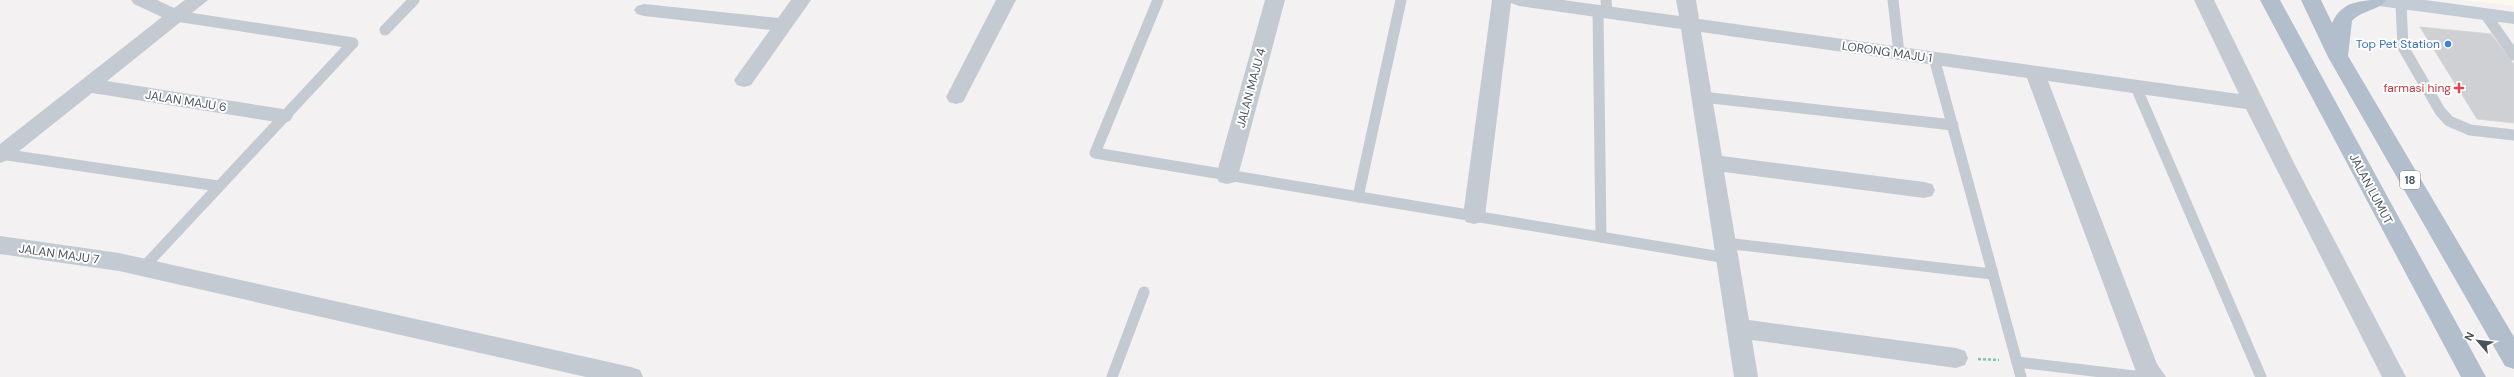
<svg xmlns="http://www.w3.org/2000/svg" width="2514" height="377" viewBox="0 0 2514 377" font-family="'DM Sans',sans-serif">
	<style>
		.commercial { fill: #fbf8ec }
		.building { fill: #ced0d4; stroke: #d5d6db }
		.lines { fill: none; stroke-linecap: round; stroke-linejoin: round }
		.path { stroke: #7fc7a7; stroke-width: 2.5; stroke-dasharray: 3 2; stroke-linecap: butt }
		.lane { stroke: #c3cad1; stroke-width: 11 }
		.street { fill: #c3cad1; fill-rule: evenodd }
		.secondary { fill: #c3cbd5; fill-rule: evenodd }
		.primary { fill: #b3becc; fill-rule: evenodd }
		.shop-dot { fill: #3f7fe0; stroke: #fff; stroke-width: 1.5 }
		.health-dot { fill: #e0444e; stroke: #fff; stroke-width: 1.5 }
		.labels { text-anchor: middle; stroke-width: 4; stroke-linejoin: round; paint-order: stroke }
		.shield { fill: #fff; stroke: #80878d; stroke-width: 1 }
		.shield-label { font-size: 11px; font-weight: bold; fill: #4a535c }
		.shop-label { font-size: 12px; fill: #366cbe; stroke: #fff; text-anchor: end }
		.street-label { font-size: 12px; fill: #4a535c; stroke: #fff }
		.health-label { font-size: 12px; fill: #be3a42; stroke: #fff; text-anchor: end }
	</style>
	<rect width="100%" height="100%" fill="#f3f1f1"/>
	<!-- commercial -->
	<polygon class="commercial" points="2463,0 2514,0 2514,6"/>
	<!-- building -->
	<polygon class="building" points="2420,27 2491,34 2514,64 2514,123 2477,119"/>
	<g class="lines">
		<!-- path -->
		<polyline class="path" points="1978,359 1999,360"/>
		<!-- lane -->
		<g class="lane">
			<polyline points="1158,0 1095,153 1727,258"/>
			<polyline points="1606,0 1607,12"/>
			<polyline points="1893,0 1899,53"/>
			<polyline points="2401,3 2403,47 2440,111 2449,121 2470,130 2514,135"/>
			<polyline points="1598,11 1601,237"/>
			<polyline points="2486,15 2514,55"/>
			<polyline points="385,30 414,0"/>
			<polyline points="1934,58 2021,377"/>
			<polyline points="2136,87 2261,377"/>
			<polyline points="1702,97 1953,125"/>
			<polyline points="1,154 218,186"/>
			<polyline points="1358,197 1401,0"/>
			<polyline points="1725,243 1992,274"/>
			<polyline points="143,268 353,43 176,16"/>
			<polyline points="2017,362 2143,377"/>
			<polyline points="1112,377 1144,292"/>
		</g>
		<!-- street -->
		<g class="street">
			<polygon points="131,0 157,0 174,8 185,0 208,0 107,81 283,109 290,111 293,116 290,121 283,123 92,93 8,160 0,163 0,144 162,17 134,4"/>
			<polygon points="791,0 811,0 751,85 744,87 737,85 734,80 770,30 644,16 637,14 634,10 637,6 644,4 778,18"/>
			<polygon points="996,0 1016,0 963,102 956,104 949,102 946,97"/>
			<polygon points="1265,0 1285,0 1238,176 1235,182 1227,184 1219,182 1216,176"/>
			<polygon points="1492,0 1563,0 1679,16 1676,0 1696,0 1699,19 2239,94 2194,0 2214,0 2295,165 2406,377 2382,377 2246,109 2048,81 2157,364 2166,377 2138,377 2027,78 1701,32 1722,156 1924,182 1932,184 1935,190 1932,196 1924,198 1724,172 1749,320 1956,348 1965,351 1968,358 1965,365 1956,368 1752,340 1758,377 1734,377 1681,29 1519,6 1511,3 1485,216 1482,222 1474,224 1466,222 1463,216"/>
			<polygon points="0,236 119,253 631,367 640,370 643,377 586,377 119,271 0,254"/>
		</g>
		<!-- secondary -->
		<polygon class="secondary" points="2369,0 2425,0 2514,12 2514,24 2379,6 2372,4"/>
		<!-- primary -->
		<g class="primary">
			<polygon points="2260,0 2280,0 2486,377 2461,377"/>
			<path d="M2301,0H2321L2332,23C2342,0 2363,0 2386,0C2379,11 2361,10 2352,21L2348,56L2514,337V369L2505,366L2328,57Z"/>
		</g>
	</g>
	<!-- markers -->
	<circle class="shop-dot" cx="2448" cy="44" r="4"/>
	<path class="health-dot" d="M2457 82h4v4h4v4h-4v4h-4v-4h-4v-4h4z"/>
	<g class="labels">
		<!-- shield labels -->
		<rect class="shield" x="2400" y="171" width="20" height="18" rx="3"/>
		<g class="shield-label">
			<text x="2410" y="184">18</text>
		</g>
		<!-- shop labels -->
		<g class="shop-label">
			<text x="2440" y="48">Top Pet Station</text>
		</g>
		<!-- street labels -->
		<g class="street-label">
			<text transform="translate(1887 52) rotate(8)" y="4">LORONG MAJU 1</text>
			<text transform="translate(1251 88) rotate(-75)" y="4">JALAN MAJU 4</text>
			<text transform="translate(186 101) rotate(9)" y="4">JALAN MAJU 6</text>
			<text transform="translate(2371 189) rotate(62)" y="4">JALAN LUMUT</text>
			<text transform="translate(59 254) rotate(8)" y="4">JALAN MAJU 7</text>
		</g>
		<!-- health labels -->
		<g class="health-label">
			<text x="2451" y="92">farmasi hing</text>
		</g>
	</g>
	<!-- north arrow -->
	<g transform="translate(2478 341) rotate(298)" stroke="#ffffff" stroke-width="3" paint-order="stroke">
	<path d="M0-3L7 15L0 10L-7 15Z" fill="#4a535c"/>
	<text y="-6" font-size="11" font-weight="bold" text-anchor="middle" fill="#4a535c">N</text>
	</g>
</svg>
